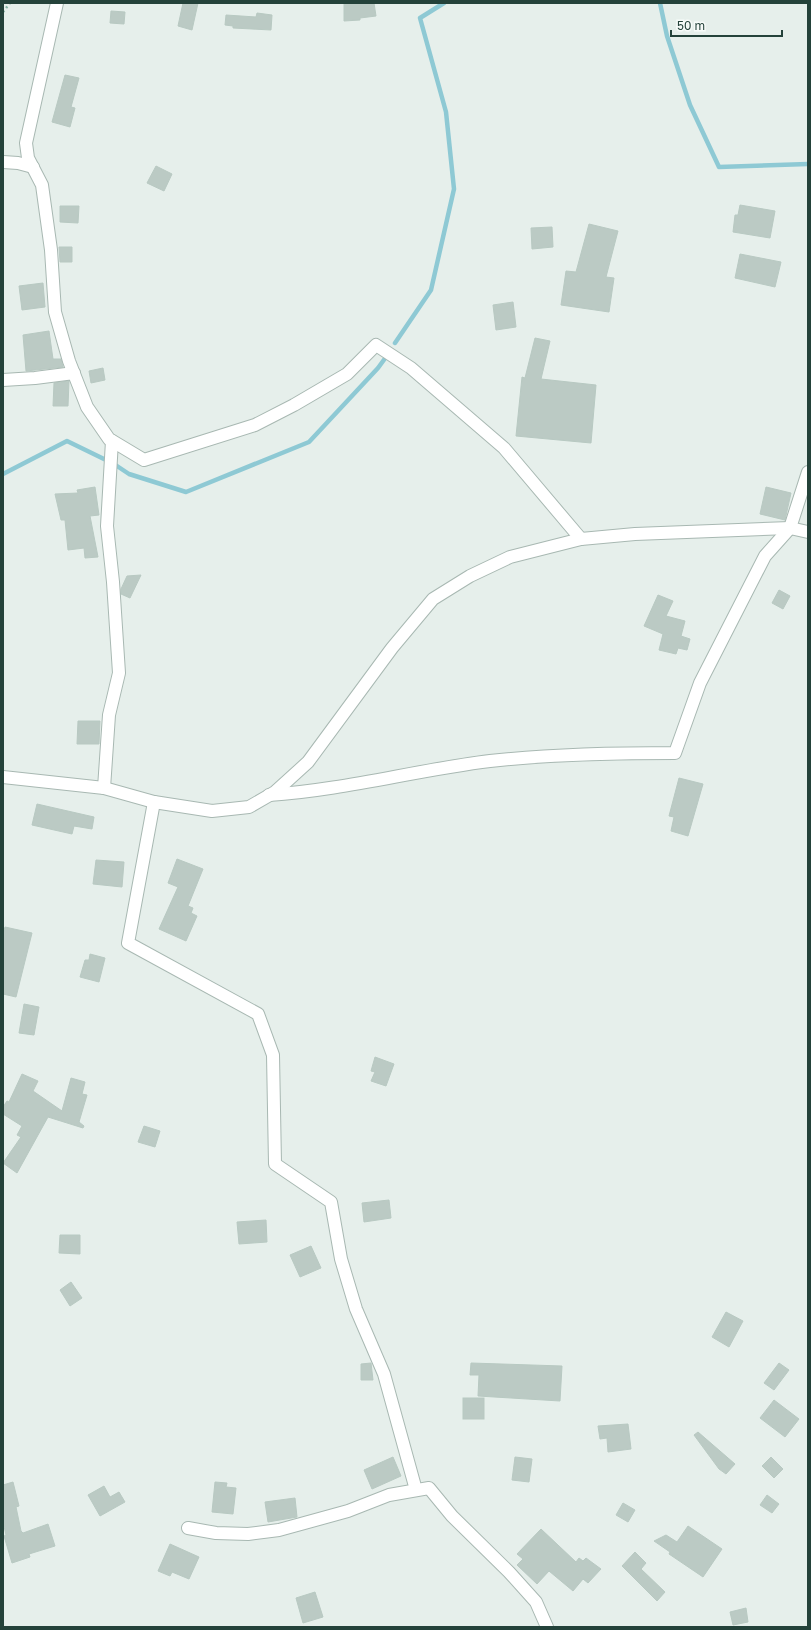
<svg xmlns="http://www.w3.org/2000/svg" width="811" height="1630" viewBox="0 0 811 1630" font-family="'Golos Text',sans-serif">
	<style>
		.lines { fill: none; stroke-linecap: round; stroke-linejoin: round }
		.stream { stroke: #8ec9d4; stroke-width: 4.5 }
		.building { fill: #bbcac4; stroke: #b8c9c2 }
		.minor-casing { stroke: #a8b8b2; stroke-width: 14 }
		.path { stroke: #86b3a5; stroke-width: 2.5; stroke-dasharray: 2 3; stroke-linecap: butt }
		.minor { stroke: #fff; stroke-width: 12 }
	</style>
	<rect width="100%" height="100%" fill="#e6efeb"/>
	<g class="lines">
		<!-- stream -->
		<g class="stream">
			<polyline points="660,3 667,36 690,105 719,167 808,164"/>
			<polyline points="395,343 431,290 454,189 446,112 420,18 444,3"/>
			<polyline points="114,464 129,474 186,492 309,442 378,368 386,357"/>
			<polyline points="3,474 67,441 106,460"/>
		</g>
	</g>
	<!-- building -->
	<g class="building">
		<polygon points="183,3 198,3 192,30 178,26"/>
		<polygon points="344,3 374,3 376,16 360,18 360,20 344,21"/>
		<polygon points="111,11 125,12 124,24 110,23"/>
		<polygon points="257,13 272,15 271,30 233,28 233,26 225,25 226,15 256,17"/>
		<polygon points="65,75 79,78 71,107 75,108 70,127 52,122"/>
		<polygon points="156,166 172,174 164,191 147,183"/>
		<polygon points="740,205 775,211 770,238 733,232 735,215 738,215"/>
		<polygon points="60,206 79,206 78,223 60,222"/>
		<polygon points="589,224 618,231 606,277 614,278 609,312 561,305 566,271 576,272"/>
		<polygon points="552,227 553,247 532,249 531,228"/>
		<polygon points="59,247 72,247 72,262 60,262"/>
		<polygon points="740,254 781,262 775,287 735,278"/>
		<polygon points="43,283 45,307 22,310 19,286"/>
		<polygon points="513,302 516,327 496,330 493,305"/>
		<polygon points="49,331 53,359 61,359 63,367 26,371 23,335"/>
		<polygon points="535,338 550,341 541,379 596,385 591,443 516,436 522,377 525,378"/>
		<polygon points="103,368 105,380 91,383 89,371"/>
		<polygon points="69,381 68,406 53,406 54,383"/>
		<polygon points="95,487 99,515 90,516 98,557 85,558 84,548 68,550 65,520 61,520 55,494 78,493 77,490"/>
		<polygon points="766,487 791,493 785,520 760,514"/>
		<polygon points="141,575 130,598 121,594 121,589 127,576"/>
		<polygon points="779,590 790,596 783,609 772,603"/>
		<polygon points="658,595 673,601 666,616 685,621 681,636 690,639 687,650 678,648 676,654 659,650 663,634 644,626"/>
		<polygon points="78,721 100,721 99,744 77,744"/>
		<polygon points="679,778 703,784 688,836 671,831 674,817 669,816"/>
		<polygon points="37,804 94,817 92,829 74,826 72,834 32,825"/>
		<polygon points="177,859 203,869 188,906 193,908 191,913 197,916 186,941 159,929 178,887 168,883"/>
		<polygon points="96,860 124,862 122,887 93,884"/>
		<polygon points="5,927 32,933 16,997 3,994 3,934"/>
		<polygon points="90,954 105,958 99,982 80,977 85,960 89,960"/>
		<polygon points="24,1004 39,1007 34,1035 19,1033"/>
		<polygon points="375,1057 394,1064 386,1086 371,1081 375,1072 371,1071"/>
		<polygon points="22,1074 38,1081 33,1091 62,1111 71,1078 85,1082 82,1094 87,1095 79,1122 84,1126 83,1128 48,1117 17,1173 3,1163 21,1137 17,1135 22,1126 3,1114 3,1107 7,1101 9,1102"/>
		<polygon points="144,1126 160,1131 155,1147 138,1142"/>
		<polygon points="389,1200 391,1218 364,1222 362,1203"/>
		<polygon points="266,1220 267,1242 239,1244 237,1222"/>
		<polygon points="60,1235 80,1235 80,1254 59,1253"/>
		<polygon points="311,1246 321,1268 300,1277 290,1255"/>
		<polygon points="71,1282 82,1298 70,1306 60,1290"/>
		<polygon points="726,1312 743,1321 729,1347 712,1337"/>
		<polygon points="371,1363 373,1380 361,1380 361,1364"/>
		<polygon points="471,1363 562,1366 560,1401 478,1396 479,1375 470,1375"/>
		<polygon points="779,1363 789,1370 774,1390 764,1383"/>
		<rect x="463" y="1398" width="21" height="21"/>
		<polygon points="774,1400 799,1419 785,1437 760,1418"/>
		<polygon points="628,1424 631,1449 608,1452 607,1438 600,1439 598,1426"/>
		<polygon points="698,1432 735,1464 726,1474 719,1469 694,1435"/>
		<polygon points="393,1457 401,1476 372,1489 364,1470"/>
		<polygon points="515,1457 532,1459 529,1482 512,1480"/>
		<polygon points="771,1457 783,1469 774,1478 762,1466"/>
		<polygon points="13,1482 19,1506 16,1507 21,1531 23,1533 48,1524 55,1546 29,1554 30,1557 12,1563 4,1536 6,1535 3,1522 3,1485"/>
		<polygon points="215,1482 227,1483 226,1487 236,1488 233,1514 212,1512"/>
		<polygon points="104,1486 110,1497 119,1492 125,1502 100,1516 88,1495"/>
		<polygon points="767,1495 779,1504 772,1513 760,1505"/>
		<polygon points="295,1498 297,1517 268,1522 265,1502"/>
		<polygon points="623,1503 635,1510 628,1522 616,1515"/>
		<polygon points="688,1526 722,1549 703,1577 669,1554 670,1552 654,1541 666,1535 677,1542"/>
		<polygon points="541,1529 576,1562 579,1558 583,1561 586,1558 601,1569 588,1583 583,1579 573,1591 549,1571 537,1584 517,1565 523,1559 517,1554"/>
		<polygon points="170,1544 199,1557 189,1579 172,1572 170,1576 158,1571"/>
		<polygon points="635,1552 646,1563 641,1569 665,1592 657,1601 622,1566"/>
		<polygon points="315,1592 323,1617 303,1623 296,1598"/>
		<polygon points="746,1608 748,1622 733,1625 730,1612"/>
	</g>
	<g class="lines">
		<!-- minor casing -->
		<g class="minor-casing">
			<g id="minor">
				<polyline points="57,3 26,143 28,158 42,185 51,250 55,312 69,361 87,407 109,439 144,460 255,425 294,405 347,374 376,345 411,368 504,448 581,539"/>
				<polyline points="3,162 18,163 33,167"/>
				<polyline points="3,380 35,378 74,373"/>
				<polyline points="3,777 104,788 154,802 212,811 249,807 275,792 308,762 392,648 433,599 470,576 510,557 581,539 635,534 790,528 808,532"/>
				<polyline points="104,788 109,715 119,673 113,582 107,526 112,441"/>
				<path d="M269,795C344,790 416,770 490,761C552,754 612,753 675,753L700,683L765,556L790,528L808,472"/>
				<polyline points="154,802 128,943 258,1014 273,1055 275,1164 331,1202 341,1259 356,1309 384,1374 416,1490"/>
				<polyline points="188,1528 216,1533 248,1534 279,1530 348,1511 389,1495 429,1488 452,1516 509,1572 536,1602 547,1627"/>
			</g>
		</g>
		<!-- path -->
		<polyline class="path" points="3,12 10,3"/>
		<!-- minor -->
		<use href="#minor" class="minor"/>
	</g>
	<!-- border -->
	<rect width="811" height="1630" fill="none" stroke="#24423a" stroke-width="8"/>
	<!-- scale -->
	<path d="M671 30v6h111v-6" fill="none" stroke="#24423a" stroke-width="2"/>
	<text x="677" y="30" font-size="12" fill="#24423a" stroke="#f7fbf9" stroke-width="3" paint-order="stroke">50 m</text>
</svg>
